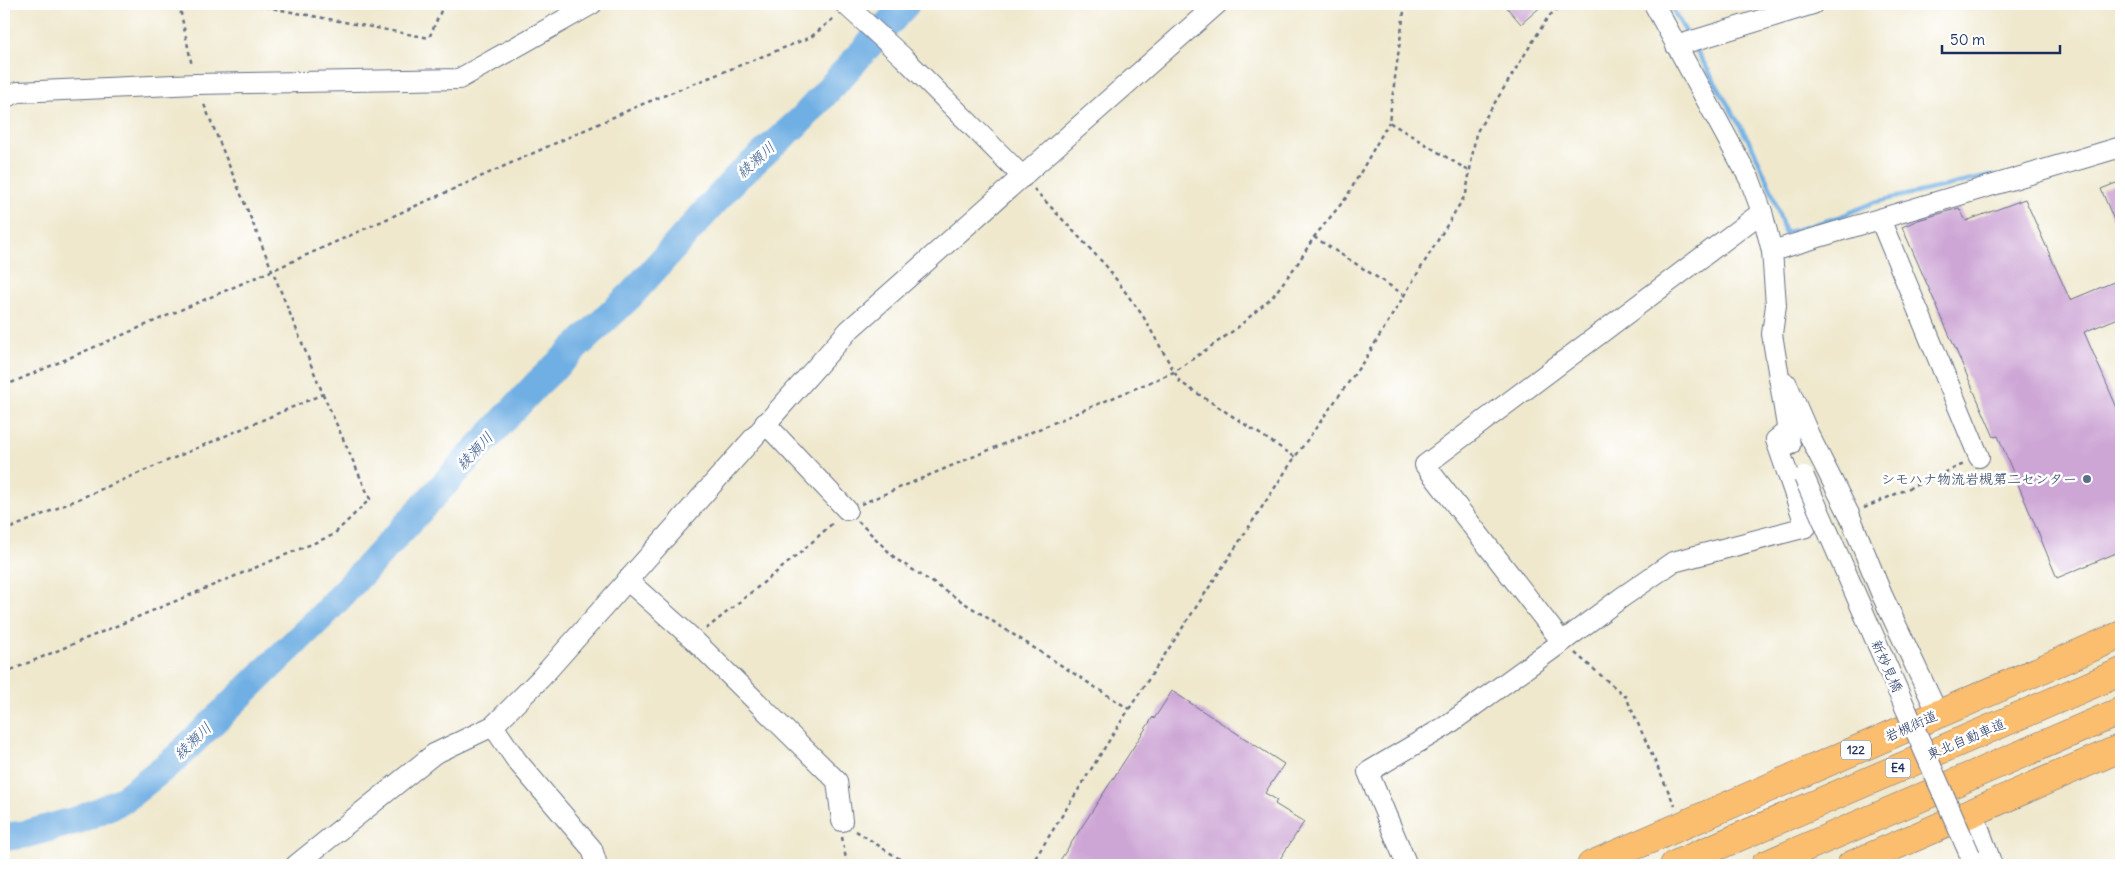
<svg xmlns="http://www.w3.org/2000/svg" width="2125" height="869" viewBox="0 0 2125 869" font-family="Delius,'Klee One',sans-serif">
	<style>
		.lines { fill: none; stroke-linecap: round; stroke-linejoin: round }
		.stream { stroke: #70afe3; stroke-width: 4.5 }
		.river { stroke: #70afe3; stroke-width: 28 }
		.building { fill: #cda6d5 }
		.minor-casing { stroke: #657085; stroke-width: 22 }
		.highway-casing { stroke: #657085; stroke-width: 29 }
		.path { stroke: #657085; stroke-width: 2.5; stroke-dasharray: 4 4; stroke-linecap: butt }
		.minor { stroke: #fff; stroke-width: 20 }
		.highway { stroke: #fbbd6e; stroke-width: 28 }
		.minor-bridge-casing { stroke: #657085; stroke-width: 22; stroke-linecap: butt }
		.minor-bridge { stroke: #fff; stroke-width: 20 }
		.service-dot { fill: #5c6f8a; stroke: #fff; stroke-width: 2 }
		.labels { text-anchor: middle; stroke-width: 5; stroke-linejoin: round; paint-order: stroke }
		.shield { fill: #fff; stroke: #5f6d8e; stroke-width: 1 }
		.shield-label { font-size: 12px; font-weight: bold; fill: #1b2f5e }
		.service-label { font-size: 14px; font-weight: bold; fill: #4e5e75; stroke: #fff; text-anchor: end }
		.street-label { font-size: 14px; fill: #1b2f5e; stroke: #fff }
		.water-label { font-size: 15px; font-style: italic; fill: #395c8d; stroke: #fff }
	</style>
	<rect width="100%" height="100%" fill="#fff"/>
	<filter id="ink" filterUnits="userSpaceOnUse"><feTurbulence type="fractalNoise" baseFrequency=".02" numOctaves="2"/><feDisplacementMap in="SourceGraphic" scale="10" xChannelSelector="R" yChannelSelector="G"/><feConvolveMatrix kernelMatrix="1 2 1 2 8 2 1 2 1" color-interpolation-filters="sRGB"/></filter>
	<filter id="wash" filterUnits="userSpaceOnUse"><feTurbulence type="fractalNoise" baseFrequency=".0096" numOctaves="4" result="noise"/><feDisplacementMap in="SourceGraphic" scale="20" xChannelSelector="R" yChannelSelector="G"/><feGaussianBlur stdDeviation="1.12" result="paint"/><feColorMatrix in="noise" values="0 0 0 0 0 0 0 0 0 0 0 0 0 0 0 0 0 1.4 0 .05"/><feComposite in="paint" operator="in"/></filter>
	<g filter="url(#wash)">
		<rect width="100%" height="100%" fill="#efe8cd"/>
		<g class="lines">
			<!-- stream -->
			<g class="stream">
				<polyline points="1669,4 1689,37"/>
				<polyline points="1694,46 1753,148 1771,189 1785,233 1839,217 1875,202 1994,175"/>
			</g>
			<!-- river -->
			<polyline class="river" points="4,837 27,834 81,819 123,800 175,759 323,615 537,384 631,295 736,178 802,119 906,4"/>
		</g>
		<g id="blocks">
			<!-- building -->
			<g class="building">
				<polygon points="1504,4 1544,4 1521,24"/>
				<polygon points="2121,181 2121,237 2101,189"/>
				<polygon points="2025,199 2070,300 2121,279 2121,317 2084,332 2121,417 2121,551 2057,578 1998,436 1994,437 1902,227 1918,220 1959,208 1966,221"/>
				<polygon points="1172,691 1284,764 1265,793 1277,800 1275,804 1304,822 1276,865 1057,865 1153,717 1154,719"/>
			</g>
		</g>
	</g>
	<g filter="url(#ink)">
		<use href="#blocks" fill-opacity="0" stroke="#657085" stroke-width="1"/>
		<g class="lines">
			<!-- minor casing -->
			<g class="minor-casing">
				<g id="minor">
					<polyline points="845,4 903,57 1023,177"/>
					<polyline points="1654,4 1750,180 1762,212 1772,251 1776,305 1772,334 1790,445"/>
					<polyline points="1676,46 1813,4"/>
					<polyline points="4,98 18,92 196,84 459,79 592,4"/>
					<polyline points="1880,219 1979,457"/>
					<polyline points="1772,251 2121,147"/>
					<polyline points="1787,384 1809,435 1849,514 1882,595 1938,714"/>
					<polyline points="765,423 847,510"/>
					<polyline points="627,580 693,639 837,781 842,821"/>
					<polyline points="1562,642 1425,465 1762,212"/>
					<polyline points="493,726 517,761 592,849 597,865"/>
					<polyline points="1973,812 1992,865"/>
					<polyline points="296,865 434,754 493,726 540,679 849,330 1217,4"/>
					<polyline points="1407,865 1368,772 1446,726 1562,642 1621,598 1673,562 1806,527 1776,440 1787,431"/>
				</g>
			</g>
			<!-- highway casing -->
			<g class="highway-casing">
				<g id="highway">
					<polyline points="1591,865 2121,635"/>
					<polyline points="1674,865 2121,672"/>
					<polyline points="1765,865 2121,711"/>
					<polyline points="1851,865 2121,748"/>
				</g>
			</g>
			<!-- path -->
			<g class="path">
				<polyline points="179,4 192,66"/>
				<polyline points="250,4 429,38 444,4"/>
				<polyline points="1405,4 1389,122 1469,171"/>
				<polyline points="1034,189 1107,267 1143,316 1180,382 1295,457"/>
				<polyline points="1314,237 1403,294"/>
				<polyline points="4,386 271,271 638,106 811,37 834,18"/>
				<polyline points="861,504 1174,372 1236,329 1273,296 1298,263 1314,237 1346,198 1389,122"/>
				<polyline points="1864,508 1964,464"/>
				<polyline points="858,521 896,559 1129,709"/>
				<polyline points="4,531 323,394"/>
				<polyline points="706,629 800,553 834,522"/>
				<polyline points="1575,653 1626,697 1675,806"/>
				<polyline points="4,673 333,535 370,499 323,394 203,102"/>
				<polyline points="856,831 909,865"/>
				<polyline points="842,837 847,865"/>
				<polyline points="1031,865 1129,709 1295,457 1366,358 1466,194 1476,133 1548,17 1563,4"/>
			</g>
			<!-- minor -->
			<use href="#minor" class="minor"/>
			<!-- highway -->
			<use href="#highway" class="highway"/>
			<!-- minor-bridge casing -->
			<g class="minor-bridge-casing">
				<polyline id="minor-bridge" points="1804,477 1970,855"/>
			</g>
			<!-- minor-bridge -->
			<use href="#minor-bridge" class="minor-bridge"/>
		</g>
	</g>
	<!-- markers -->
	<circle class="service-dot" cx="2087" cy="479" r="5"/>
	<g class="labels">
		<!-- shield labels -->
		<g class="shield">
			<rect x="1841" y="740.5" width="30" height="19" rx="4"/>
			<rect x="1885.5" y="758.5" width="25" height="19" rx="4"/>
		</g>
		<g class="shield-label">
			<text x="1856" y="754">122</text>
			<text x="1898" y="772">E4</text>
		</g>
		<!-- service labels -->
		<g class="service-label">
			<text x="2077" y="484">シモハナ物流岩槻第二センター</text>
		</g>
		<!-- street labels -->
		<g class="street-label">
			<text transform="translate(1887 666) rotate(66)" y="5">新妙見橋</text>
			<text transform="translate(1911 726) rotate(-24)" y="5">岩槻街道</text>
			<text transform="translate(1966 739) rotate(-23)" y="5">東北自動車道</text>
		</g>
		<!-- water labels -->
		<g class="water-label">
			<text transform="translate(756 160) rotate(-42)" y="5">綾瀬川</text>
			<text transform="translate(475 451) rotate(-47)" y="5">綾瀬川</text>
			<text transform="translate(193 741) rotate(-44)" y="5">綾瀬川</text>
		</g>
	</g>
	<!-- margin -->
	<rect width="2125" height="869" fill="none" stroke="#fff" stroke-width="20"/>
	<!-- scale -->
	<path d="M1942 45v8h118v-8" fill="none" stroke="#1b2f5e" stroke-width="2.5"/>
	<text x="1950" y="45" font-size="15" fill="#1b2f5e" stroke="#ffffff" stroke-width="4" paint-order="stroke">50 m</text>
</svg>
